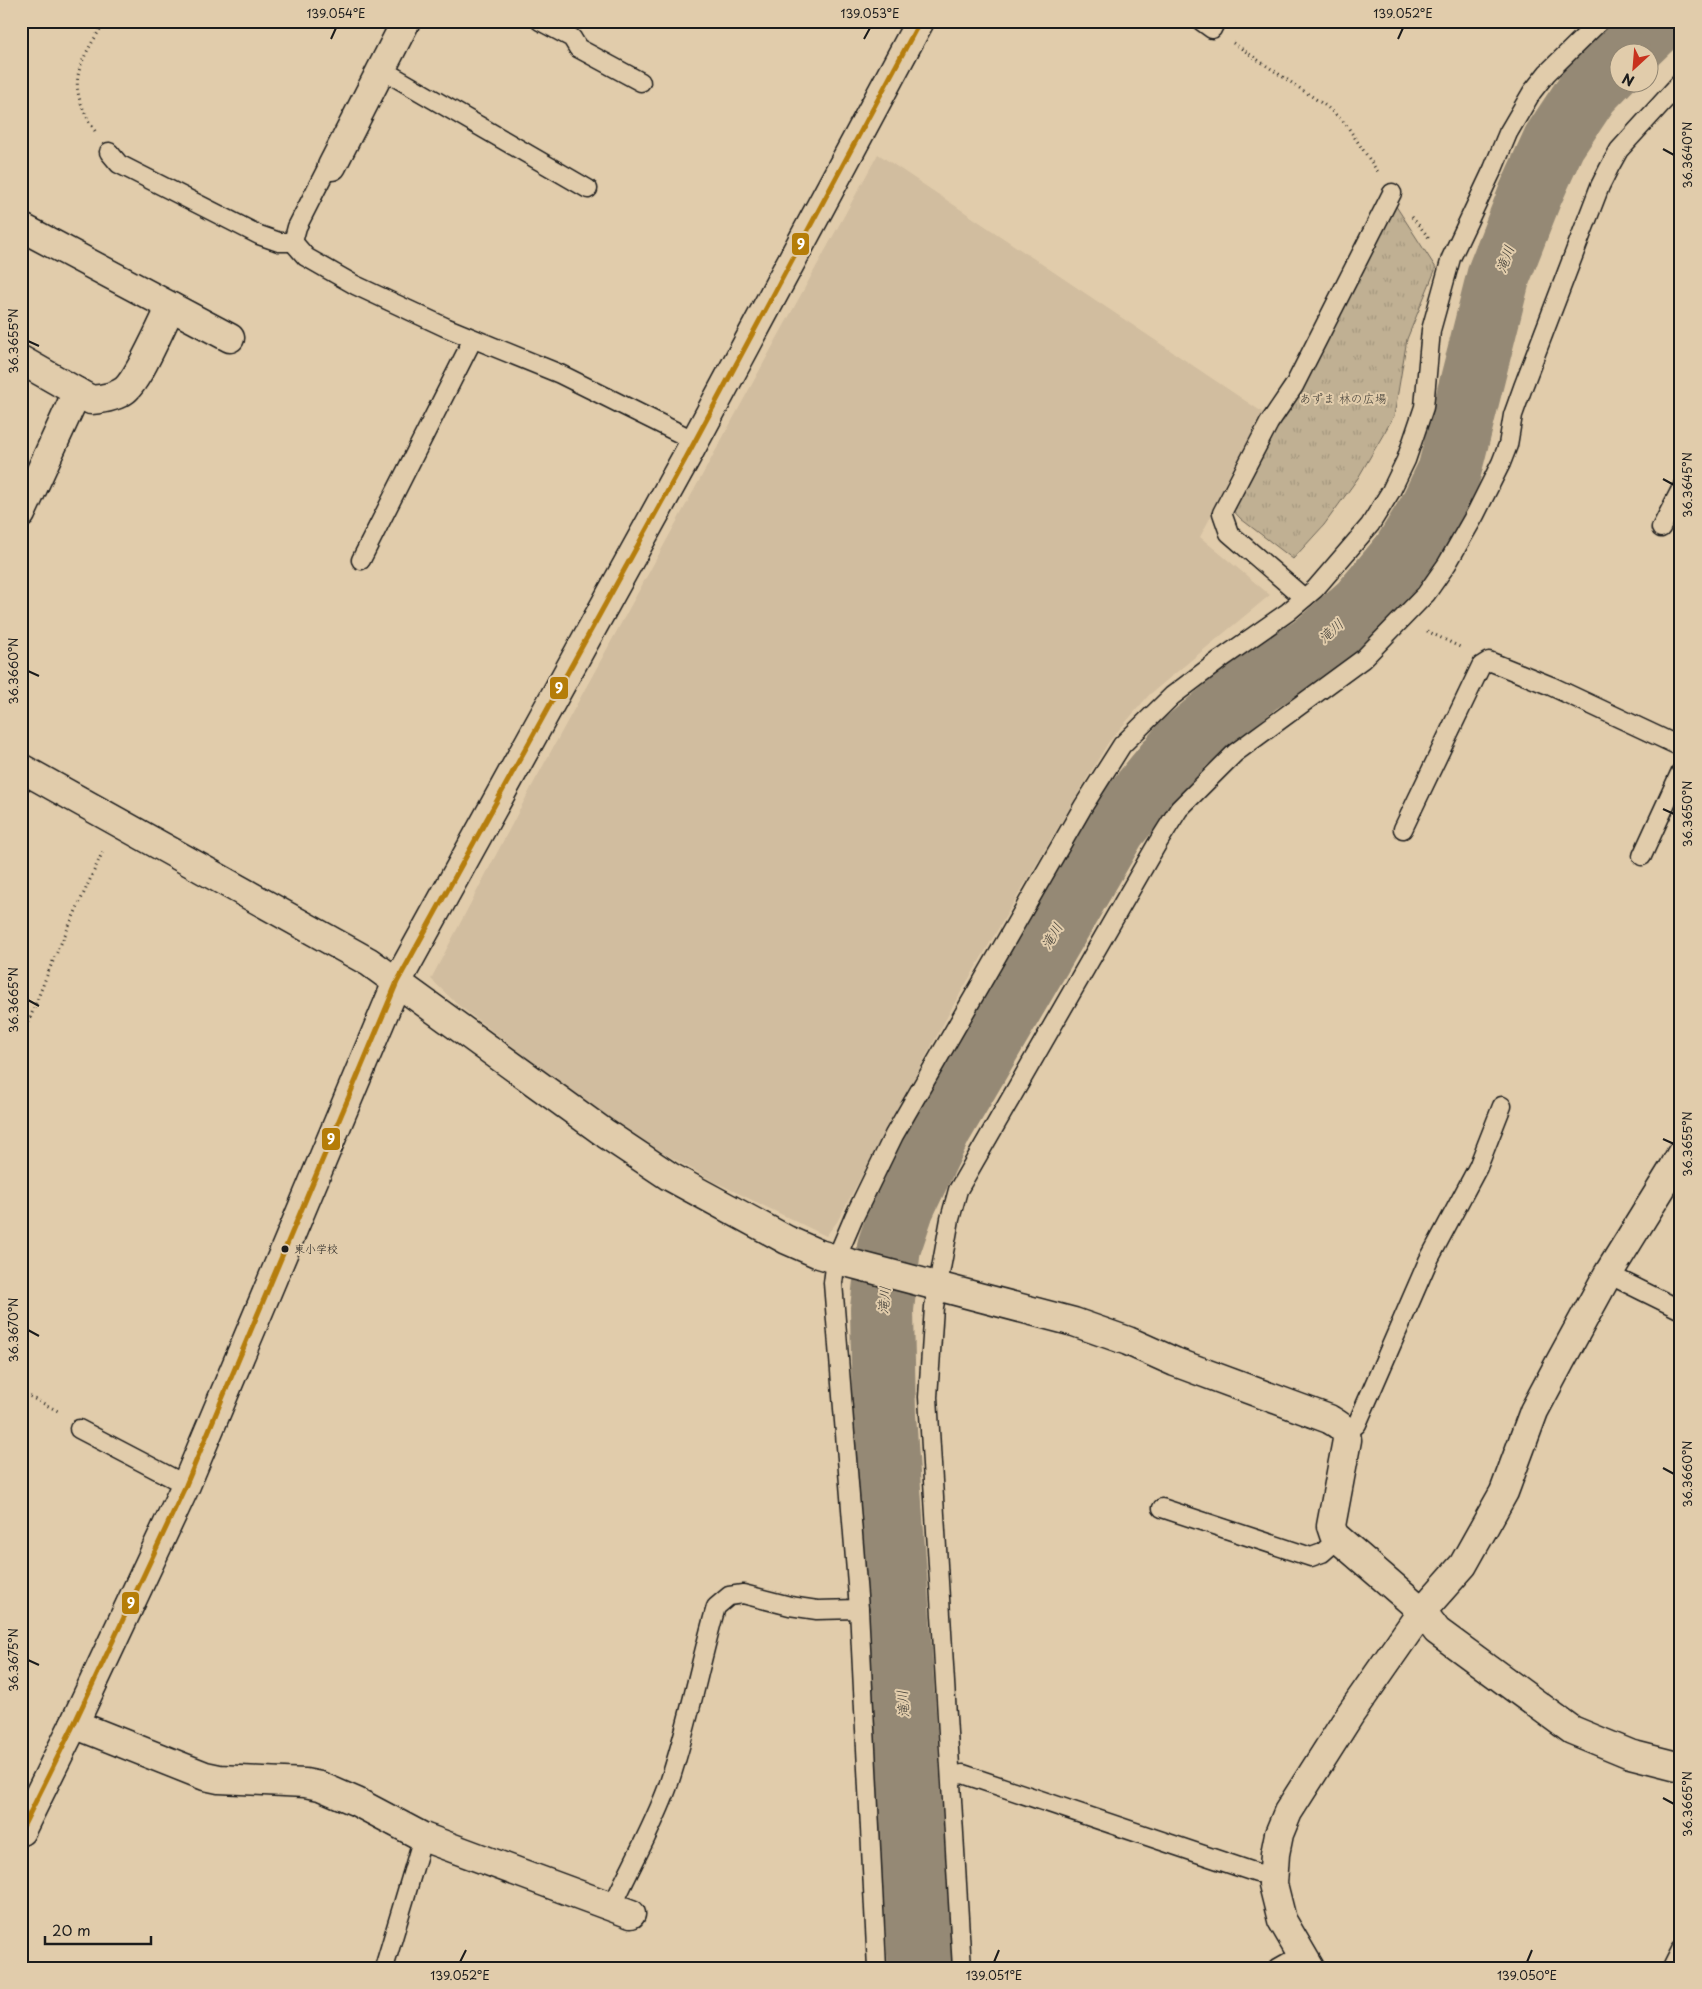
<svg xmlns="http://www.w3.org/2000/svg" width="1702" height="1989" viewBox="0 0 1702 1989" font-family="'Playpen Sans','Klee One',sans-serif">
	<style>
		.built { fill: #d1bd9f }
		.grass { fill: url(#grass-tufts); stroke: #6e6658 }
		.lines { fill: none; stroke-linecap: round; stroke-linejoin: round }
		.river { stroke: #958974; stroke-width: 64 }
		.service-casing { stroke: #1c1c1c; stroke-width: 21 }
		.minor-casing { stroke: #1c1c1c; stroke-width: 31 }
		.path { stroke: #1c1c1c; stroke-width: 3; stroke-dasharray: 1 4; stroke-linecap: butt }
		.service { stroke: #e1ccab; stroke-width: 18 }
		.minor { stroke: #e1ccab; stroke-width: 28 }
		.bus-1-casing { stroke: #e1ccab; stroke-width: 9 }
		.bus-1 { stroke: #b57d08; stroke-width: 5 }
		.ticks { fill: none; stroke: #1c1c1c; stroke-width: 2 }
		.bus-dot { fill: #1c1c1c; stroke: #e1ccab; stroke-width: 2 }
		.labels { text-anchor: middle; stroke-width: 4; stroke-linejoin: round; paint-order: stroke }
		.bus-label { font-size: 11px; fill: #1c1c1c; stroke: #e1ccab; text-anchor: start }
		.park-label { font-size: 12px; fill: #3d3a34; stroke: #e1ccab }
		.water-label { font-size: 14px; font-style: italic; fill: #403d36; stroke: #e1ccab }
		.line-badge { stroke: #e1ccab; stroke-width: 2 }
		.badge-label { font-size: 14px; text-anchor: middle; font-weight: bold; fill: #fff }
		.neatline { fill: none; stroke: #1c1c1c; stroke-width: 2 }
		.ticks-label { font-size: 12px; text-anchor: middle; fill: #1c1c1c }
	</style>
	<defs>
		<pattern id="grass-tufts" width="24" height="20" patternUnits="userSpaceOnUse" patternTransform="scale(1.25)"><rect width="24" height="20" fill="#c0b093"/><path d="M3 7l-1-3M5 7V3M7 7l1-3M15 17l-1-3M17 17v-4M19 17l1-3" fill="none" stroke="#a4977e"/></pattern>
	</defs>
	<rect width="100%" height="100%" fill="#e1ccab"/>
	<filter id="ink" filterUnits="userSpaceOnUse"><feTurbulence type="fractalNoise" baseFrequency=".02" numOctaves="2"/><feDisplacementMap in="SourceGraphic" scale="10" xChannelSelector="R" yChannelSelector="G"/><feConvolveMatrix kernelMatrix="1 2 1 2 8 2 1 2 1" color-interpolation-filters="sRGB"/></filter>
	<g filter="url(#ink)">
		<!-- built -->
		<polygon class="built" points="878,154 1265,414 1200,537 1270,595 1149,695 1108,743 954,1004 837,1222 826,1236 711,1180 623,1130 458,1005 431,979 532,786"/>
		<!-- grass -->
		<polygon class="grass" points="1392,200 1436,268 1407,339 1394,416 1358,478 1324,525 1293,559 1241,519 1226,503"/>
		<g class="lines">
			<!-- river -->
			<g class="river">
				<polyline points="1625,52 1657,21"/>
				<polyline points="920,1968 900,1649 884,1415 882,1309 889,1247 903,1206 940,1128 1115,827 1183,744 1257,683 1315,646 1362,604 1403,555 1429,513 1449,472 1499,274 1530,195 1554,142 1588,91 1620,58"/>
			</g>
			<!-- service casing -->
			<g class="service-casing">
				<g id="service">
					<polyline points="540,21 572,38 578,48 641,82"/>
					<polyline points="1201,21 1212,29 1216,21"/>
					<polyline points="381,69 588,189"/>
					<polyline points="109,152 119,164 259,235 279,242 293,242"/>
					<polyline points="332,166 327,168 297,227 293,242 306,257 355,285 445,327 560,374 695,441"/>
					<polyline points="1661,528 1681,489"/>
					<polyline points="361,560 473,339"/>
					<polyline points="1304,598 1229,533 1222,513 1269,423 1294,386 1392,193"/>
					<polyline points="1403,829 1481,666 1489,661 1551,686 1681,747"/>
					<polyline points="1642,856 1681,771"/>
					<polyline points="1608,1274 1681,1310"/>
					<polyline points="79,1429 186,1485"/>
					<polyline points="1346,1433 1357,1424 1428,1261 1478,1167 1502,1106"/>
					<polyline points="1162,1508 1311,1557 1322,1553 1338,1539"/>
					<polyline points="951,1776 963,1774 1257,1873 1274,1874"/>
					<path d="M612,1907C630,1867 653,1828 668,1786C688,1728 699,1666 716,1607L729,1596L743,1594L790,1606L817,1610L859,1609"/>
					<polyline points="384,1968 423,1837"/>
					<polyline points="877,1968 859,1609 833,1283 836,1259 854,1217 894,1135 1084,805 1122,745 1172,696 1221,659 1288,612 1315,589 1370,525 1391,491 1406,460 1424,407 1431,330 1451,258 1493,169 1508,133 1532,92 1547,73 1600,21"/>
					<polyline points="962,1968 928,1397 934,1307 950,1219 958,1190 1157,844 1179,809 1235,753 1363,659 1426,594 1447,564 1475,515 1501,463 1508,445 1513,415 1523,387 1600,186 1609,168 1619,150 1681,82"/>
					<polyline points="1278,1968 1301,1955"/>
					<polyline points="1672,1968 1681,1950"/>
				</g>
			</g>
			<!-- minor casing -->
			<g class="minor-casing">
				<g id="minor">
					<polyline points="332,166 406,21"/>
					<polyline points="21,227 230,338"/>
					<path d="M21,360L91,400C102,399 116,397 125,390C140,377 161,326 171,307"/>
					<polyline points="21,514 77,392"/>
					<path d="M21,768L369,962L606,1134L669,1176L787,1240L819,1254L849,1263L1074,1322L1128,1341L1175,1362L1329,1419C1339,1425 1346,1428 1347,1440L1331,1526L1334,1535L1422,1611L1437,1631L1572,1730L1630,1754L1681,1767"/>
					<polyline points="74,1724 205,1776 219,1779 305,1783 320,1786 357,1802 423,1837 631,1914"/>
					<polyline points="21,1831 74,1724 186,1485 397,982 687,456 920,21"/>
					<polyline points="1310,1968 1282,1920 1273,1884 1275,1854 1279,1834 1288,1812 1351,1713 1422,1611 1463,1565 1504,1492 1534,1411 1560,1362 1608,1274 1673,1169 1681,1154"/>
				</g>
			</g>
			<!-- path -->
			<g class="path">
				<polyline points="1233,43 1326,106 1345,123 1378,172"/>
				<path d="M95,131C64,82 78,66 105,21"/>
				<polyline points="1412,217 1430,239"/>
				<polyline points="1427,631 1462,648"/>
				<polyline points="21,1041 49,970 103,851"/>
				<polyline points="21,1392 58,1411"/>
			</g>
			<!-- service -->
			<use href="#service" class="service"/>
			<!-- minor -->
			<use href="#minor" class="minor"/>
			<!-- bus-1 casing -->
			<g class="bus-1-casing">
				<polyline id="bus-1" points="21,1831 74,1724 186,1485 397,982 687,456 920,21"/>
			</g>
			<!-- bus-1 -->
			<use href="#bus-1" class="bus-1"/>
		</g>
	</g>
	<!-- ticks -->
	<path class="ticks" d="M331,39L336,28M864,39L870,28M1398,39L1403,28M1663,149L1674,155M28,341L39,346M1663,479L1674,485M28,671L39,676M1663,809L1674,814M28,1000L39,1006M1663,1139L1674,1144M28,1330L39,1336M1663,1468L1674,1474M28,1660L39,1665M1663,1798L1674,1804M460,1962L466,1950M994,1962L999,1950M1527,1962L1532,1950"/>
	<!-- markers -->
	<circle class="bus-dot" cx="285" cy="1249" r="4.5"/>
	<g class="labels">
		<!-- bus labels -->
		<g class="bus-label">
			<text x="294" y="1253">東小学校</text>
		</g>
		<!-- park labels -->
		<g class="park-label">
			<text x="1343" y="403">あずま 林の広場</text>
		</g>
		<!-- water labels -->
		<g class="water-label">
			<text transform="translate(1505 259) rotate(-70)" y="5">滝川</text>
			<text transform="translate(1331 631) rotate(-42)" y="5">滝川</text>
			<text transform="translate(1052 936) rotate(-60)" y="5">滝川</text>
			<text transform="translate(884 1300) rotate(-85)" y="5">滝川</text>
			<text transform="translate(903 1704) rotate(-94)" y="5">滝川</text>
		</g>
	</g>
	<g class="line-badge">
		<rect x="791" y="232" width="19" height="24" rx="5" fill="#b57d08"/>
		<rect x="549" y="676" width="20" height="24" rx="5" fill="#b57d08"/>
		<rect x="321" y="1127" width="20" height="24" rx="5" fill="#b57d08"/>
		<rect x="121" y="1591" width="19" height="24" rx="5" fill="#b57d08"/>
	</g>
	<g class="badge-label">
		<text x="801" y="249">9</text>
		<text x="559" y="693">9</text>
		<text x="331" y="1144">9</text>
		<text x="131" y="1608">9</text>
	</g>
	<!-- margin -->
	<rect width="1702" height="1989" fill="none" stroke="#e1ccab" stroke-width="55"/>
	<!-- north arrow -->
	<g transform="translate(1634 68) rotate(206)"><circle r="24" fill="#e1ccab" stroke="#928672"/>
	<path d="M0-4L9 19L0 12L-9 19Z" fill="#c8321e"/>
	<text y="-8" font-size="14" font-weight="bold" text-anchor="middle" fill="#1c1c1c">N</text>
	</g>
	<!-- scale -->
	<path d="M45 1936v8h106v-8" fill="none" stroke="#1c1c1c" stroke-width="2.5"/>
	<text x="52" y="1936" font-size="15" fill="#1c1c1c" stroke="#e1ccab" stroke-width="4" paint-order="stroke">20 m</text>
	<rect x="28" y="28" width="1646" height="1934" class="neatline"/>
	<g class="ticks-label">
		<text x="336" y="18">139.054°E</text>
		<text x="870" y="18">139.053°E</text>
		<text x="1403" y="18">139.052°E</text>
		<text transform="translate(1688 155) rotate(-90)" y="4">36.3640°N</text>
		<text transform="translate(14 341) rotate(-90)" y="4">36.3655°N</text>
		<text transform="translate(1688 485) rotate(-90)" y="4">36.3645°N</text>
		<text transform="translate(14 671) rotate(-90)" y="4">36.3660°N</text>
		<text transform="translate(1688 814) rotate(-90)" y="4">36.3650°N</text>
		<text transform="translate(14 1000) rotate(-90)" y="4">36.3665°N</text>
		<text transform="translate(1688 1144) rotate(-90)" y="4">36.3655°N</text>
		<text transform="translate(14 1330) rotate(-90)" y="4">36.3670°N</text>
		<text transform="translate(1688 1474) rotate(-90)" y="4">36.3660°N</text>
		<text transform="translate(14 1660) rotate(-90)" y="4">36.3675°N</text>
		<text transform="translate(1688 1804) rotate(-90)" y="4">36.3665°N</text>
		<text x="460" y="1980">139.052°E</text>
		<text x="994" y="1980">139.051°E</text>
		<text x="1527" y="1980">139.050°E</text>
	</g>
</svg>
